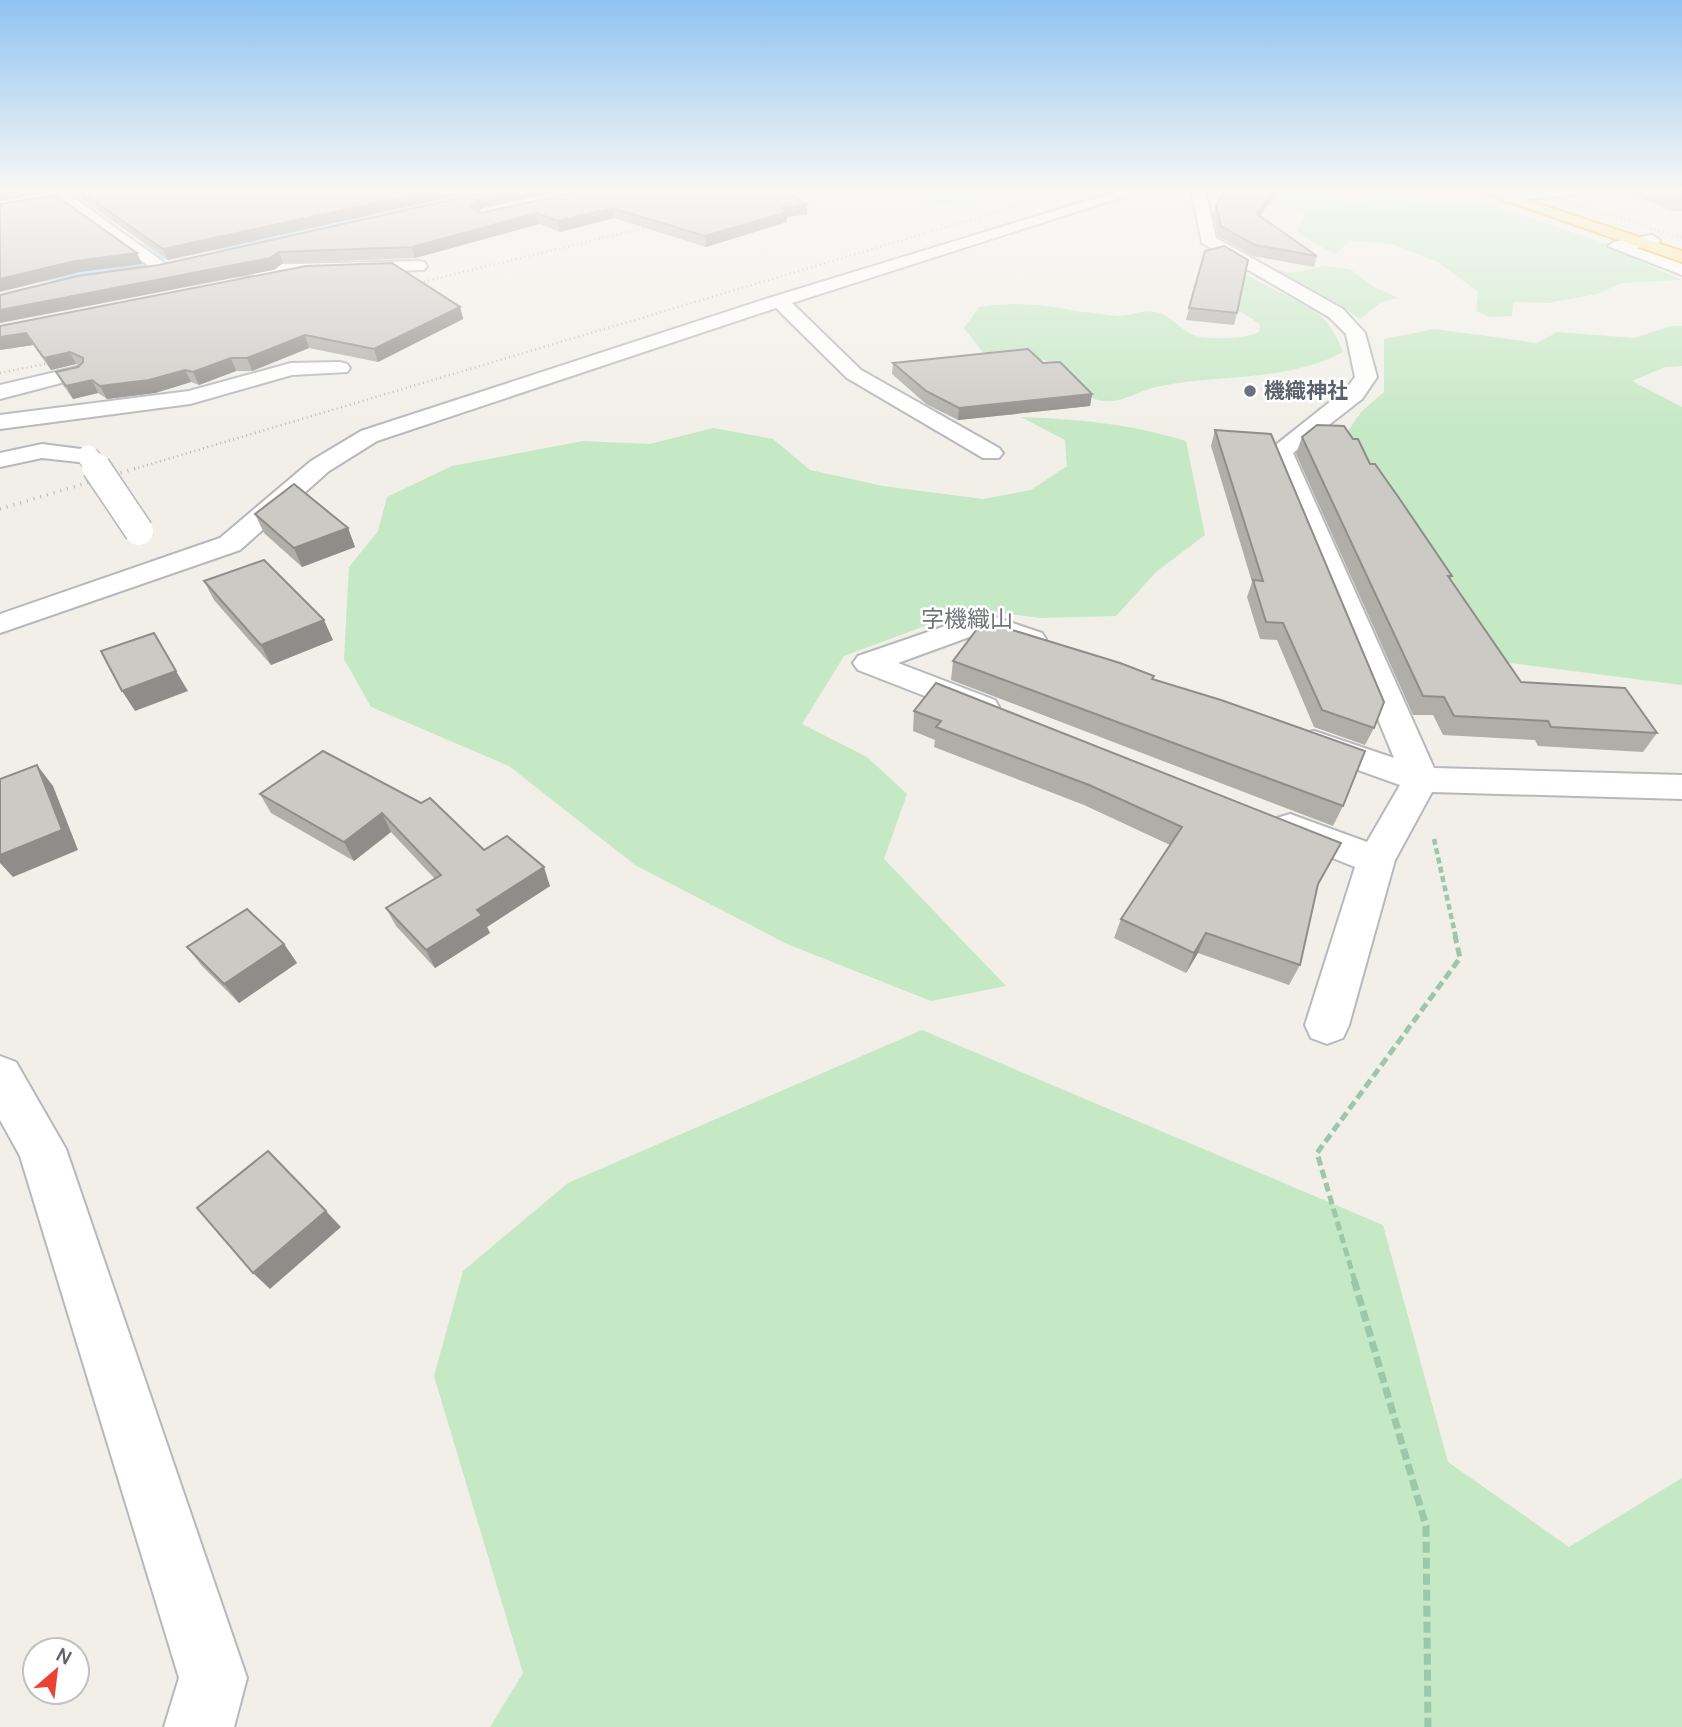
<svg xmlns="http://www.w3.org/2000/svg" width="1682" height="1727" viewBox="0 0 1682 1727" font-family="Manrope,'Noto Sans JP',sans-serif">
	<style>
		.green { fill: #c5e8c5 }
		.lines { fill: none; stroke-linecap: round; stroke-linejoin: round }
		.river { fill: #aadaff; fill-rule: evenodd }
		.minor-casing { stroke: #b5b8bc; stroke-width: 4 }
		.highway-casing { stroke: #f9ab00; stroke-width: 4 }
		.path-far2 { stroke: #9cc7a9; stroke-width: 4.5; stroke-dasharray: 6 3.5; stroke-linecap: butt }
		.path-far1 { stroke: #9cc7a9; stroke-width: 5; stroke-dasharray: 9 4.5; stroke-linecap: butt }
		.path { stroke: #9cc7a9; stroke-width: 7; stroke-dasharray: 11 5; stroke-linecap: butt }
		.minor { fill: #fff; fill-rule: evenodd }
		.highway { fill: #fde293; fill-rule: evenodd }
		.rail-far1 { stroke: #b6b7b8; stroke-width: 2.5; stroke-dasharray: 1 3.5; stroke-linecap: butt }
		.rail { stroke: #b6b7b8; stroke-width: 3.5; stroke-dasharray: 1 6; stroke-linecap: butt }
		.minor-bridge-far1-casing { stroke: #b5b8bc; stroke-width: 23; stroke-linecap: butt }
		.minor-bridge-casing { stroke: #b5b8bc; stroke-width: 31; stroke-linecap: butt }
		.minor-bridge-far1 { stroke: #fff; stroke-width: 21 }
		.minor-bridge { stroke: #fff; stroke-width: 28 }
		.wall { fill: #afaea9 }
		.shaded-wall { fill: #8f8d8a }
		.building { fill: #cccac5; stroke: #8f8d8a; stroke-width: 2 }
		.worship-dot { fill: #6b7280; stroke: #fff; stroke-width: 2.5 }
		.labels { text-anchor: middle; stroke-width: 5; stroke-linejoin: round; paint-order: stroke }
		.far-worship-label { font-size: 21px; font-weight: bold; fill: #5b616d; stroke: #fff; text-anchor: start }
		.far-quarter-label { font-size: 23px; fill: #70757a; stroke: #fff }
	</style>
	<rect width="100%" height="100%" fill="#f1efe8"/>
	<!-- green -->
	<g class="green">
		<polygon points="809,190 1009,190 954,206 862,192 779,198"/>
		<polygon points="1243,190 1333,190 1331,197 1357,202 1378,195 1431,203 1483,202 1601,242 1681,280 1622,283 1597,294 1548,303 1513,302 1512,316 1489,317 1476,311 1478,292 1438,262 1393,244 1350,241 1335,254 1297,233 1306,211 1226,200"/>
		<polygon points="1323,266 1350,269 1374,287 1398,298 1381,302 1360,319 1339,304 1268,268 1292,273"/>
		<path d="M1220,274C1256,274 1247,277 1277,291C1312,309 1328,312 1343,352C1285,383 1219,373 1156,387C1135,392 1117,407 1095,399C1085,395 1077,380 1070,372C1052,355 1010,356 988,359L964,328L979,307C1035,298 1065,312 1118,316C1130,317 1143,309 1155,312C1171,315 1177,327 1191,334C1205,341 1244,339 1259,332L1260,325C1240,307 1213,303 1192,286L1200,277Z"/>
		<polygon points="1671,326 1682,326 1682,366 1665,367 1632,381 1682,407 1682,685 1495,661 1345,435 1362,411 1384,392 1384,339 1435,329 1536,343 1558,332 1634,338"/>
		<path d="M1021,417C1078,419 1131,424 1186,441L1205,535L1156,572L1116,616L1041,618L971,609L844,656L802,724L867,757L907,794L884,859L1006,986L931,1001L787,944L635,865L509,766L371,707L344,659L349,567L378,531L387,497L452,466L583,441L650,444L713,428L773,439L810,470L883,486L983,499L1031,490L1067,466L1065,440Z"/>
		<polygon points="922,1030 1383,1225 1448,1462 1569,1547 1682,1478 1682,1727 490,1727 523,1673 434,1376 463,1271 568,1183"/>
	</g>
	<g class="lines">
		<!-- river -->
		<polygon class="river" points="428,190 485,190 481,197 277,243 194,253 96,276 0,286 0,264 96,254 194,233 277,223"/>
		<!-- minor casing -->
		<g class="minor-casing">
			<g id="minor">
				<polygon points="43,190 61,190 69,194 173,269 164,274 112,279 109,275 112,271 149,266"/>
				<polygon points="1122,190 1144,190 792,303 861,370 999,448 1003,453 999,458 983,458 847,378 776,308 377,441 329,471 240,550 0,633 0,614 220,538 311,461 361,431 772,297"/>
				<polygon points="1191,190 1205,190 1216,238 1343,309 1365,333 1377,377 1362,399 1293,453 1434,768 1682,775 1682,799 1432,792 1395,860 1349,1025 1343,1038 1327,1044 1311,1038 1305,1025 1355,867 1277,836 1271,827 1277,818 1290,814 1367,842 1400,785 1302,750 1297,742 1302,734 1314,731 1394,758 1268,451 1346,389 1355,377 1346,334 1329,317 1202,243"/>
				<polygon points="1536,190 1581,190 1574,194 1505,202 1498,198 1505,194"/>
				<polygon points="1652,235 1660,240 1658,243 1636,248 1682,264 1682,275 1608,246 1616,241"/>
				<polygon points="418,261 424,262 427,266 424,270 217,276 208,271 217,266"/>
				<polygon points="340,362 347,364 350,368 347,372 292,375 190,404 0,429 0,415 189,391 291,363"/>
				<polygon points="77,367 88,373 84,377 0,399 0,385"/>
				<polygon points="42,444 96,451 100,456 96,461 88,463 42,458 0,467 0,453"/>
				<polygon points="983,613 1042,633 1046,639 1042,645 1031,648 983,632 898,663 995,700 999,707 995,714 983,717 971,714 858,670 853,663 858,656"/>
				<polygon points="0,1056 16,1062 66,1149 247,1678 234,1727 164,1727 179,1678 20,1156 0,1120"/>
			</g>
		</g>
		<!-- highway casing -->
		<g class="highway-casing">
			<polygon id="highway" points="1475,190 1496,190 1682,251 1682,262"/>
		</g>
		<!-- path-far2 -->
		<polyline class="path-far2" points="1434,839 1456,938"/>
		<!-- path-far1 -->
		<polyline class="path-far1" points="1355,1282 1317,1153 1460,958 1455,936"/>
		<!-- path -->
		<polyline class="path" points="1354,1280 1426,1526 1428,1727"/>
		<!-- minor -->
		<use href="#minor" class="minor"/>
		<!-- highway -->
		<use href="#highway" class="highway"/>
		<!-- rail-far1 -->
		<g class="rail-far1">
			<polyline points="1530,190 1682,238"/>
			<polyline points="766,197 793,190"/>
			<polyline points="402,287 664,223"/>
			<polyline points="0,373 64,360"/>
			<polyline points="134,469 1071,190"/>
		</g>
		<!-- rail -->
		<polyline class="rail" points="0,509 140,467"/>
		<!-- minor-bridge-far1 casing -->
		<g class="minor-bridge-far1-casing">
			<polyline id="minor-bridge-far1" points="88,456 97,469"/>
		</g>
		<!-- minor-bridge casing -->
		<g class="minor-bridge-casing">
			<polyline id="minor-bridge" points="96,467 139,531"/>
		</g>
		<!-- minor-bridge-far1 -->
		<use href="#minor-bridge-far1" class="minor-bridge-far1"/>
		<!-- minor-bridge -->
		<use href="#minor-bridge" class="minor-bridge"/>
	</g>
	<!-- wall -->
	<g class="wall">
		<polygon points="78,190 482,190 168,260 83,200"/>
		<polygon points="585,190 807,204 807,214 787,217 787,222 706,247 614,218 560,232 539,224 415,258 283,263 274,270 159,265 482,208 479,212 481,213"/>
		<polygon points="1227,190 1277,190 1260,216 1317,256 1314,267 1253,256 1218,236 1213,215 1216,205"/>
		<polygon points="1622,190 1682,190 1682,211 1672,211"/>
		<polygon points="460,307 463,319 378,362 309,348 252,371 236,371 199,385 191,382 155,393 107,399 98,393 73,399 63,385 56,372 79,366 76,364 51,370 33,345 0,350 0,326"/>
		<polygon points="1189,308 1237,313 1234,325 1186,320"/>
		<polygon points="893,363 1043,363 1092,394 1090,406 958,420 926,404 892,374"/>
		<polygon points="1215,430 1374,728 1365,745 1314,727 1277,640 1260,639 1247,597 1252,582 1211,446"/>
		<polygon points="1302,437 1370,464 1452,576 1450,580 1521,682 1657,733 1643,752 1538,746 1535,740 1443,735 1433,715 1413,715 1296,454"/>
		<polygon points="255,514 348,528 355,547 302,567 264,533"/>
		<polygon points="204,581 333,640 271,665 214,600"/>
		<polygon points="953,661 1154,676 1153,680 1343,806 1333,826 951,680"/>
		<polygon points="914,711 1341,843 1317,887 1300,965 1289,985 1198,953 1186,973 1114,938 1121,919 1170,845 1084,805 934,747 935,740 913,731"/>
		<polygon points="323,751 484,850 550,886 487,927 490,933 435,968 396,926 386,908 435,879 391,832 354,861 271,813 260,794"/>
		<polygon points="284,944 297,963 239,1003 202,966 187,947"/>
	</g>
	<!-- shaded-wall -->
	<g class="shaded-wall">
		<polygon points="0,190 41,190 43,193 0,201"/>
		<polygon points="435,190 482,190 168,260 163,249"/>
		<polygon points="520,190 569,190 482,208 473,217 470,207 480,198"/>
		<polygon points="1273,190 1277,190 1255,224 1257,214"/>
		<polygon points="807,204 807,214 787,217 787,222 706,247 705,236 783,208"/>
		<polygon points="612,208 614,218 560,232 558,221"/>
		<polygon points="537,213 539,224 415,258 412,247"/>
		<polygon points="279,252 283,263 274,270 0,323 0,310"/>
		<polygon points="137,253 142,264 80,272 0,292 0,279 75,261"/>
		<polygon points="460,307 463,319 378,362 374,349"/>
		<polygon points="26,333 33,345 0,350 0,337"/>
		<polygon points="305,335 309,348 252,371 247,358"/>
		<polygon points="70,352 76,364 51,370 44,358"/>
		<polygon points="231,358 236,371 199,385 193,372"/>
		<polygon points="185,370 191,382 155,393 107,399 100,386"/>
		<polygon points="92,380 98,393 73,399 66,386"/>
		<polygon points="1092,394 1090,406 958,420 959,408"/>
		<polygon points="348,528 355,547 302,567 294,548"/>
		<polygon points="324,620 333,640 271,665 261,645"/>
		<polygon points="176,671 188,691 135,711 122,691"/>
		<polygon points="37,765 53,786 78,850 13,877 0,863 0,855"/>
		<polygon points="382,813 391,832 354,861 344,842"/>
		<polygon points="544,867 550,886 487,927 490,933 435,968 426,950 477,910"/>
		<polygon points="1206,933 1198,953 1186,973 1194,953"/>
		<polygon points="284,944 297,963 239,1003 224,984"/>
		<polygon points="326,1211 341,1227 270,1289 253,1273"/>
	</g>
	<!-- building -->
	<g class="building">
		<polygon points="78,190 435,190 163,249"/>
		<polygon points="496,190 520,190 480,198 470,207 481,213 585,190 779,190 807,204 783,208 787,212 705,236 612,208 558,221 537,213 412,247 279,252 270,258 0,310 0,295 77,276 159,265"/>
		<polygon points="1227,190 1273,190 1257,214 1317,256 1255,245 1221,226 1216,205"/>
		<polygon points="1655,190 1682,190 1682,200 1678,200"/>
		<polygon points="55,195 137,253 75,261 0,279 0,204"/>
		<polygon points="1224,246 1248,260 1237,313 1189,308 1205,251"/>
		<polygon points="392,263 460,307 374,349 305,335 247,358 231,358 193,372 185,370 149,380 100,386 92,380 66,386 56,372 78,367 83,362 83,358 70,352 44,358 26,333 0,337 0,326 306,266"/>
		<polygon points="1028,349 1043,363 1060,362 1092,394 959,408 926,391 893,363"/>
		<polygon points="1317,425 1344,426 1353,439 1358,439 1370,464 1375,464 1399,498 1452,576 1448,576 1521,682 1625,688 1657,733 1551,727 1548,721 1454,716 1444,697 1423,696 1302,437"/>
		<polygon points="1215,430 1271,434 1384,702 1374,728 1322,710 1283,623 1266,622 1253,580 1263,581"/>
		<polygon points="294,484 348,528 294,548 255,514"/>
		<polygon points="264,560 324,620 261,645 204,581"/>
		<polygon points="983,621 1120,663 1154,676 1152,679 1221,700 1365,751 1343,806 953,661"/>
		<polygon points="154,633 176,671 122,691 101,651"/>
		<polygon points="936,683 1341,843 1318,884 1300,965 1206,933 1194,953 1121,919 1182,827 1089,785 936,727 941,721 914,711"/>
		<polygon points="323,751 421,803 430,798 484,850 507,836 544,867 477,910 482,915 426,950 386,908 441,875 382,813 344,842 260,794"/>
		<polygon points="37,765 62,830 0,855 0,779"/>
		<polygon points="247,909 284,944 224,984 187,947"/>
		<polygon points="268,1151 326,1211 253,1273 197,1208"/>
	</g>
	<!-- sky -->
	<linearGradient id="sky" x2="0" y2="1"><stop stop-color="#8fc3f1"/><stop offset="0.44" stop-color="#f9f8f5"/><stop offset="1" stop-color="#f9f8f5" stop-opacity="0"/></linearGradient>
	<rect width="1682" height="432" fill="url(#sky)"/>
	<!-- markers -->
	<circle class="worship-dot" cx="1250" cy="391" r="7"/>
	<g class="labels">
		<!-- far-worship labels -->
		<g class="far-worship-label">
			<text x="1264" y="398">機織神社</text>
		</g>
		<!-- far-quarter labels -->
		<g class="far-quarter-label">
			<text x="967" y="627">字機織山</text>
		</g>
	</g>
	<!-- north arrow -->
	<g transform="translate(56 1671) rotate(28)"><circle r="33" fill="#ffffff" stroke="#bfc1c3" stroke-width="2"/>
	<path d="M0-5L12 26L0 18L-12 26Z" fill="#ea4335"/>
	<text y="-10" font-size="19" font-weight="bold" text-anchor="middle" fill="#5f6368">N</text>
	</g>
</svg>
